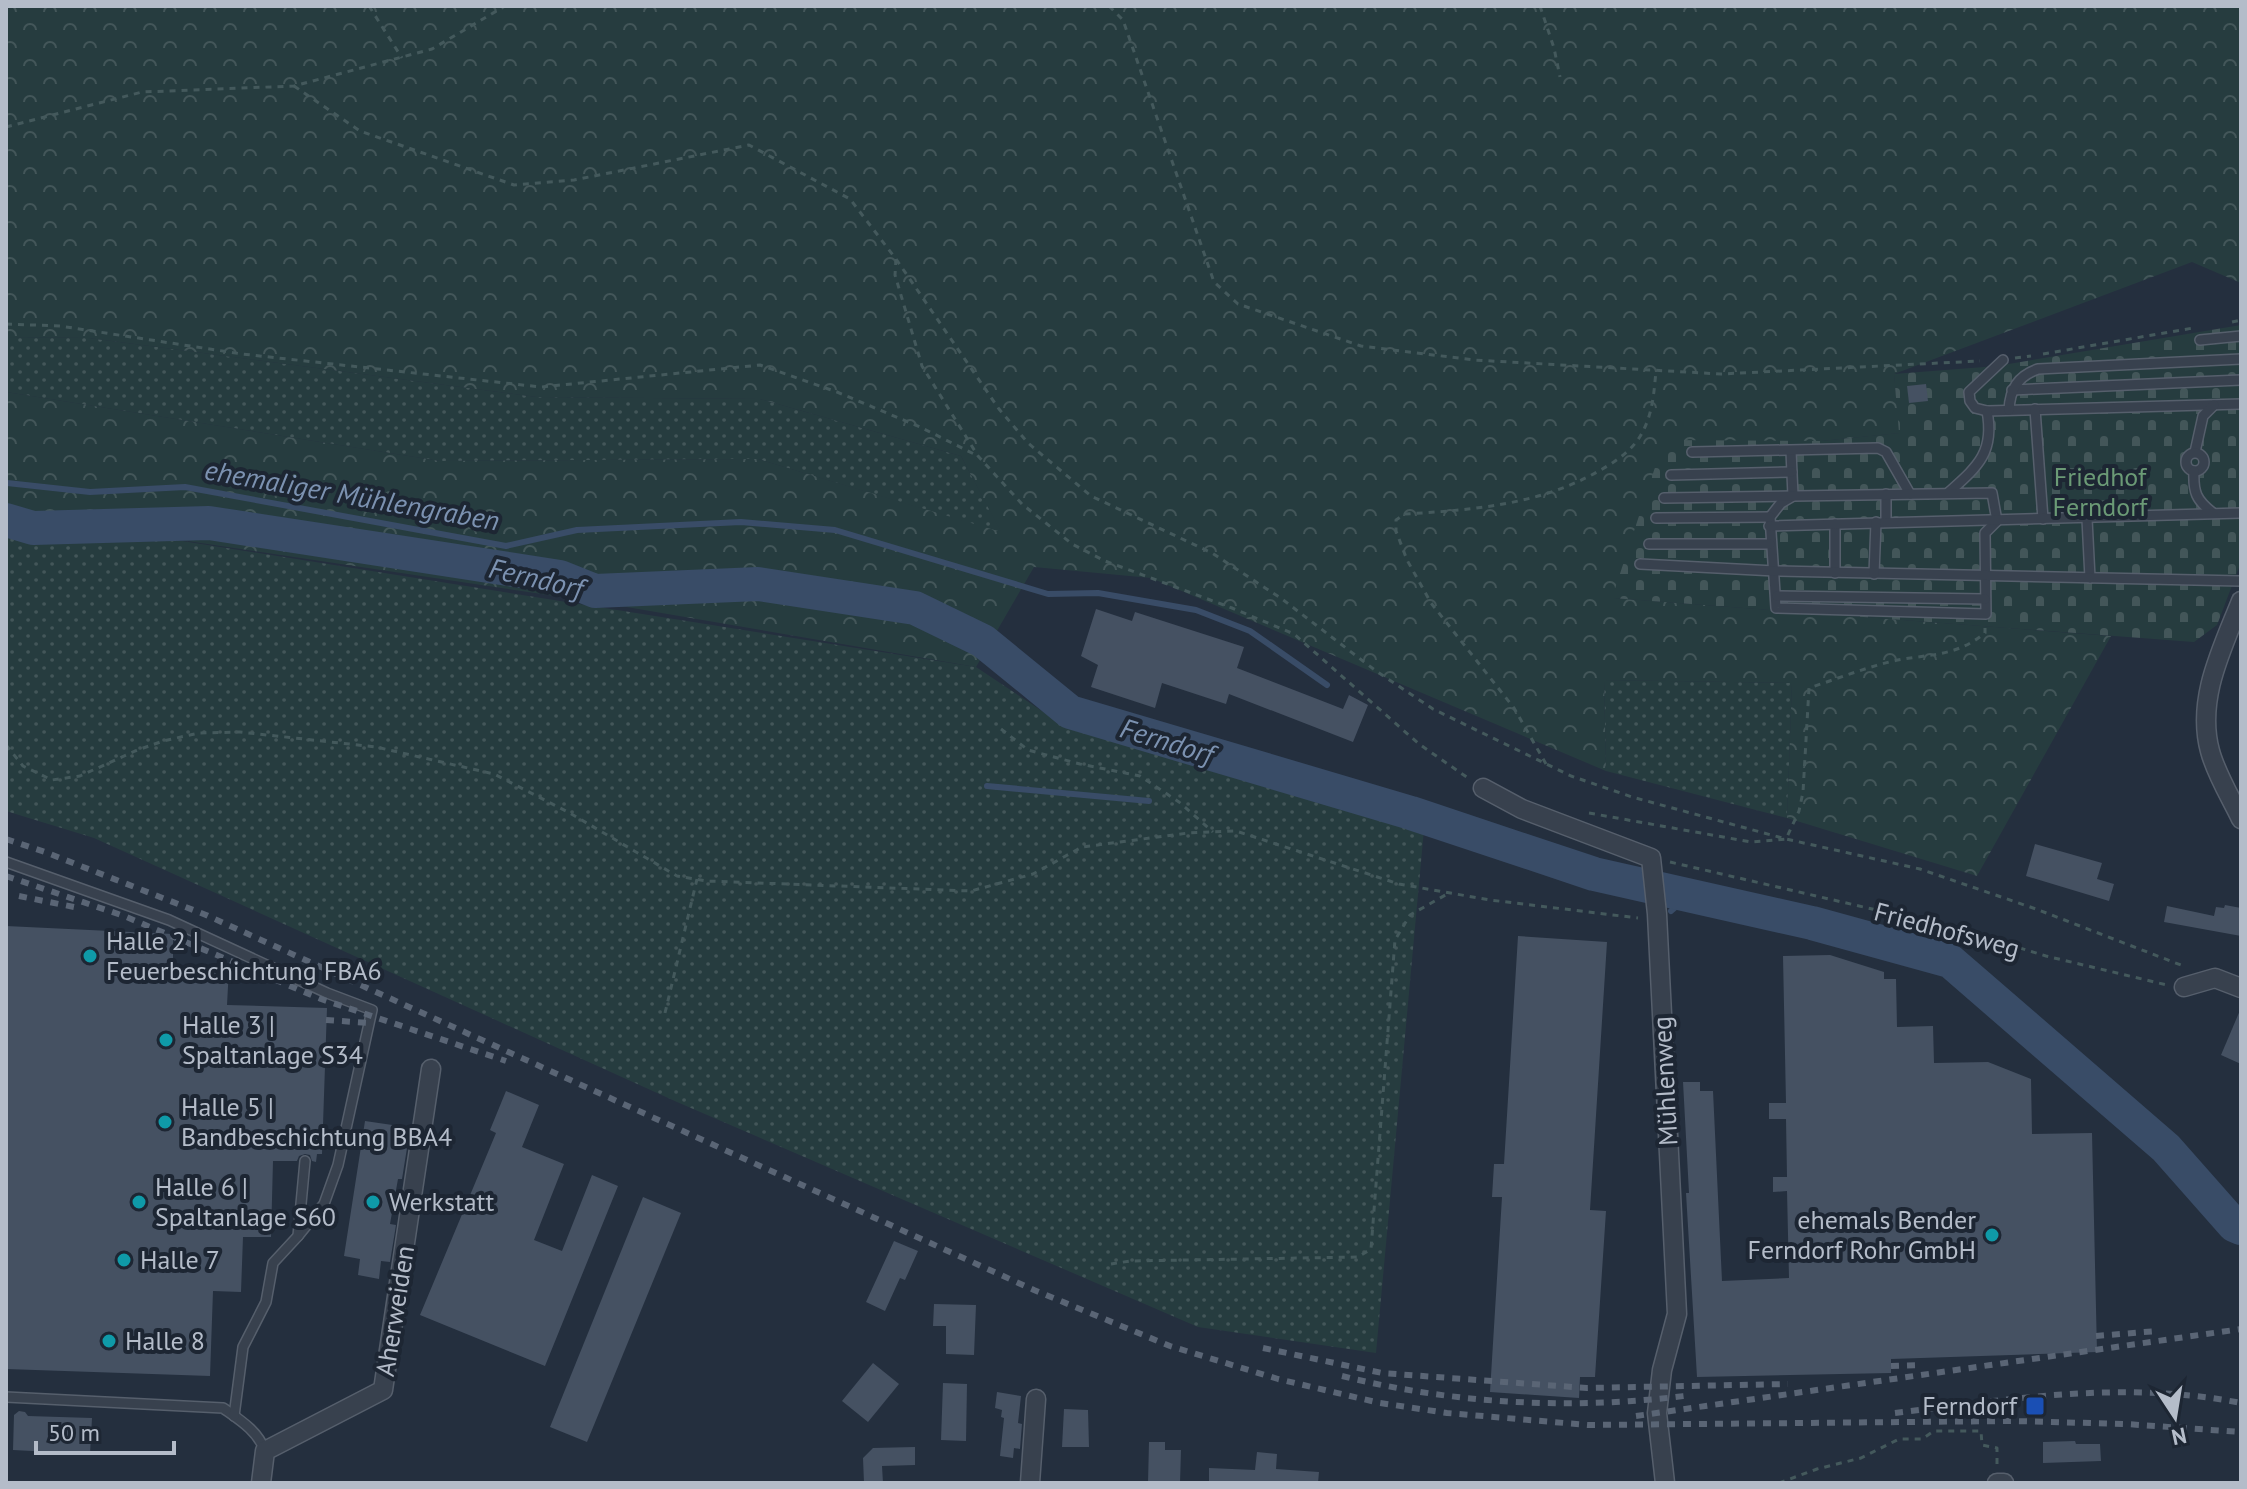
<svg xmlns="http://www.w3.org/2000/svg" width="2247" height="1489" viewBox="0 0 2247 1489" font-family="'PT Sans',sans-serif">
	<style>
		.grass { fill: url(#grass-dots) }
		.forest { fill: url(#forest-crowns) }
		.cemetery { fill: url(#cemetery-stones) }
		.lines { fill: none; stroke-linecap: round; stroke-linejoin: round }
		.stream { stroke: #394c67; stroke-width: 6 }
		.river { stroke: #394c67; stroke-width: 34 }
		.building { fill: #455162 }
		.lane-casing { stroke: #565f6c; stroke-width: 12 }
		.street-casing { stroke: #565f6c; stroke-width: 21 }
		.path { stroke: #44595c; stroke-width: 3; stroke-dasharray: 6 6; stroke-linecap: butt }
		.lane { stroke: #38414e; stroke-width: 9 }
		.street { stroke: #38414e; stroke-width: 18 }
		.rail { stroke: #5a6575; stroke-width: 6; stroke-dasharray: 8 8; stroke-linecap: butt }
		.culture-dot { fill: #0f9aa8; stroke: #1d2633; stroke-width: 3 }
		.transit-dot { fill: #1a4fb4; stroke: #1d2633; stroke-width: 3 }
		.labels { text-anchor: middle; stroke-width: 8; stroke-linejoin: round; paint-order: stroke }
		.park-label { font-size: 26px; fill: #6b9a76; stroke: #1d2633 }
		.street-label { font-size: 26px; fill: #b4bcc9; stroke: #1d2633 }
		.poi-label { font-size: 26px; fill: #b4bcc9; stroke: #1d2633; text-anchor: start }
		.water-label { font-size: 28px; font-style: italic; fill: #7c92b1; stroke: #1d2633 }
	</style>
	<defs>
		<pattern id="grass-dots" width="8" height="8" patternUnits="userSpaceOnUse" patternTransform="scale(2)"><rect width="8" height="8" fill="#263c3f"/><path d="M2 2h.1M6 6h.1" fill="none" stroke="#435659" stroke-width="1.8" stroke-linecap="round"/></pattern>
		<pattern id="forest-crowns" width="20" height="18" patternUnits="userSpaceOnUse" patternTransform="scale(2)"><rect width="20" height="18" fill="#263c3f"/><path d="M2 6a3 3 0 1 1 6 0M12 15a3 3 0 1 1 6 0" fill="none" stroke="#435659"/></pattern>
		<pattern id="cemetery-stones" width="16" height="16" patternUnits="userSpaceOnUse" patternTransform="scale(2)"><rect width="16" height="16" fill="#263c3f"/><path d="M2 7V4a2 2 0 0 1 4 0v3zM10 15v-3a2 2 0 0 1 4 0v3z" fill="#435659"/></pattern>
	</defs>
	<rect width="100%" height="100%" fill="#242f3e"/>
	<!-- grass -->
	<g class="grass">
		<polygon points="6,337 89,338 537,397 760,399 961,456 1002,533 758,459 440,461 6,392"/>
		<polygon points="6,529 43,538 126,532 976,667 1069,729 1424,829 1376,1353 1198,1327 677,1102 94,838 6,811"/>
		<polygon points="1604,680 1792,683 1787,818 1606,771"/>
	</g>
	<!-- forest -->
	<polygon class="forest" points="6,6 2241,6 2241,283 2192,262 1894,374 1900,433 1821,441 1613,598 2111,636 1977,876 1787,818 1792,683 1604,680 1606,771 1151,578 1034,567 976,667 615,605 6,514 6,392 440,461 758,459 1001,532 961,456 760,399 537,397 89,338 6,337"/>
	<!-- cemetery -->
	<polygon class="cemetery" points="2241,325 2241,562 2217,625 2194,642 1612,598 1664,440 1821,441 1899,433 1894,374 1997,366"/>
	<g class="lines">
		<!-- stream -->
		<g class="stream">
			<polyline points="7,483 90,492 185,487 506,546 577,530 741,522 835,530 1048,594 1098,593 1196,610 1250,631 1327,685"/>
			<polyline points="987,786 1149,801"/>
			<polyline points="1671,911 1688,896"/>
		</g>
		<!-- river -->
		<polyline class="river" points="6,520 33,528 209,523 560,577 595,591 758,584 915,608 983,641 1070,712 1411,813 1594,874 1812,923 1950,961 2166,1148 2234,1225 2241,1228"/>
	</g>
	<!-- building -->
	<g class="building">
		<polygon points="1926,384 1928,401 1909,403 1907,386"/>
		<polygon points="1096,609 1132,621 1135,612 1244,647 1237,668 1343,709 1349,695 1368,705 1353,742 1229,694 1226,704 1162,683 1155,708 1091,687 1098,665 1081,656"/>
		<polygon points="2035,844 2102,863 2097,879 2114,884 2109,901 2026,876"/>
		<polygon points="2225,905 2241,908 2241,936 2164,922 2167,906 2214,916 2216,907 2224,908"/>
		<polygon points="6,926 173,934 173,966 229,968 227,1005 327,1008 322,1154 317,1154 316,1162 312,1161 310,1155 305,1154 299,1156 297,1161 273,1161 271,1237 243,1237 241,1292 213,1291 210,1376 6,1369"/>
		<polygon points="1518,936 1607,942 1590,1210 1606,1211 1595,1377 1580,1377 1579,1398 1490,1392 1502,1197 1492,1197 1494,1164 1504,1164"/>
		<polygon points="1830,955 1884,972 1884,979 1896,979 1897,1027 1933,1026 1934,1063 1988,1062 2031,1079 2032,1134 2092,1133 2097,1352 1891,1359 1891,1373 1697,1377 1686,1193 1689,1193 1683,1082 1700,1082 1700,1091 1713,1091 1722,1281 1789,1278 1787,1191 1773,1192 1773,1177 1787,1177 1786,1119 1769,1119 1769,1103 1786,1103 1783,956"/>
		<polygon points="2241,1008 2241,1064 2221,1055"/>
		<polygon points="506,1091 539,1105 522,1147 564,1164 534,1240 562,1251 592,1175 618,1186 545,1366 420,1315 496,1133 490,1130"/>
		<polygon points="365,1121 406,1127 403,1147 407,1148 402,1179 398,1179 390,1224 396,1225 390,1262 381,1261 379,1279 358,1275 360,1259 344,1256"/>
		<polygon points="643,1197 681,1213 587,1442 550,1427"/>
		<polygon points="894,1241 918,1251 905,1280 900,1278 885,1311 866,1302"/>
		<polygon points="934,1304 976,1305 974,1355 946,1354 946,1326 933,1326"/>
		<polygon points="873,1363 899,1384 868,1422 842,1401"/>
		<polygon points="943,1383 967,1384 966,1441 941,1440"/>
		<polygon points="997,1392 1021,1396 1018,1423 1022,1424 1020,1449 1014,1448 1013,1458 1000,1456 1004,1418 1001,1417 1002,1410 995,1408"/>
		<polygon points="1064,1409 1088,1410 1089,1447 1062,1447"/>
		<polygon points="19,1411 25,1412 28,1416 92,1418 90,1454 13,1450 14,1415"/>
		<polygon points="2075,1441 2076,1444 2100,1444 2101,1461 2043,1463 2043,1442"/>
		<polygon points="1149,1442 1165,1442 1165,1450 1181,1450 1180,1483 1148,1483"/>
		<polygon points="915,1447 915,1465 882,1466 883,1483 864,1483 863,1458 873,1448"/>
		<polygon points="1257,1452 1277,1454 1276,1469 1319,1472 1318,1483 1209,1483 1209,1468 1255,1470"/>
	</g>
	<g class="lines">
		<!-- lane casing -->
		<g class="lane-casing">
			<g id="lane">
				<polyline points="2200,340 2241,336"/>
				<polyline points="2003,360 1969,392 1970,401 1975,408 1987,411 2241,404"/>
				<polyline points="2012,390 2241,380"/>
				<polyline points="2035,409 2043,519"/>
				<path d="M2009,410C2010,389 2018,376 2038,369L2241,359"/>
				<polyline points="1791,451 1793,496 1781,503 1770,517 1776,608 1986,614 1985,533 1997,521"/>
				<polyline points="1692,452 1878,448 1886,452 1910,494"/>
				<polyline points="2195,452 2203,416 2214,405"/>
				<circle cx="2195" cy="462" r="9"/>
				<path d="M2194,471C2193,492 2196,500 2213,513"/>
				<polyline points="1671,475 1792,472"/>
				<path d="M1948,493C1977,467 1995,453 1987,411"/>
				<polyline points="1886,494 1886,522"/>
				<polyline points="1664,498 1992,493 1997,521"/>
				<polyline points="1656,518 1770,517"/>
				<polyline points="2087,519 2090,578"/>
				<polyline points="1835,524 1835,573"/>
				<polyline points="1769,526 2241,513"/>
				<polyline points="1649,544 1770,544"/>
				<polyline points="1640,564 1775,571 2241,581"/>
				<polyline points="1874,574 1876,522"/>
				<polyline points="1777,596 1985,599"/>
				<polyline points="6,862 169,920 327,993 372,1010 338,1165 324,1204 298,1236"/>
				<path d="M6,1397L223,1408C240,1420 258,1431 265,1451"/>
				<polyline points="234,1416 243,1347 266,1302 273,1263 298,1236 305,1161"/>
			</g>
		</g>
		<!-- street casing -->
		<g class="street-casing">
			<g id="street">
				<path d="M2241,601C2222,649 2196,699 2210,751C2216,774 2231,798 2241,819"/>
				<polyline points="1483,788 1522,809 1651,858 1657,914 1677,1314 1662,1370 1657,1413 1665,1483"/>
				<polyline points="2184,987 2215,978 2241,988"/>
				<polyline points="261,1483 265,1451 383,1390 431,1069"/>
				<polyline points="1030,1483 1036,1399"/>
				<polyline points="1997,1483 2004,1483"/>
			</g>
		</g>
		<!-- path -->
		<g class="path">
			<polyline points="369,6 402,58"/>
			<polyline points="1109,6 1123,20 1214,282 1238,304 1361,346 1474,360 1721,374 1980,361"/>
			<polyline points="1540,6 1554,48 1560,77"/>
			<polyline points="294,86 360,131 514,185 574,180 749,145 850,199 896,259 999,409 1028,443 1091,496 1212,553 1282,599 1376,671 1433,709 1571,776 1632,797 1786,839 1920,869 2036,909 2186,967"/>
			<polyline points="6,127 142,92 294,86 432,49 505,6"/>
			<polyline points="896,259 895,275 922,366 978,456 1022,504 1072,544 1105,561 1232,608 1294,634 1419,744 1468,778"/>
			<polyline points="2232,322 2241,320"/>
			<polyline points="6,324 60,326 242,354 541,387 760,365 837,392 920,427 978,456"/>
			<polyline points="2043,354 2193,328"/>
			<polyline points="2015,358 2031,356"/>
			<polyline points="1001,729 1028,750 1080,764 1140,776 1179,802 1213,832"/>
			<polyline points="6,745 23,766 52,780 80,776 135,751 163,741 199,733 240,732 376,747 494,774 568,812 677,876 706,881 971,891 1033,874 1082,847 1188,833 1236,831 1399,884 1490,900 1638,918"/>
			<path d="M1546,764L1514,708L1431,603L1407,560L1396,531V520L1405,514C1472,510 1538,505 1597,472C1615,462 1634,450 1643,431C1653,412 1654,391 1656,371"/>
			<path d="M1589,813L1751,842L1786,839L1799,811L1803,792L1809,688C1836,679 1862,669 1889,662C1926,653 1953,659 1985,633V628"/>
			<polyline points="1670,862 1958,929 2046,956 2167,985"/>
			<polyline points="665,1013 697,879"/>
			<polyline points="1111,1264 1130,1261 1358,1257 1371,1249 1395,940 1410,915 1449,893"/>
			<polyline points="1779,1483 1817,1469 1861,1458 1899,1439 1922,1439 1934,1431 1981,1431 1982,1445 1997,1448 1997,1467"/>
		</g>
		<!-- lane -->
		<use href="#lane" class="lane"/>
		<!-- street -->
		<use href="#street" class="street"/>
		<!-- rail -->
		<g class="rail">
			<polyline points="6,839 45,852 206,915 1034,1290 1170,1346 1278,1379 1380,1403 1447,1413 1588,1425 2013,1421 2126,1424 2241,1432"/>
			<polyline points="6,876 124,916 321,999 506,1061"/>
			<polyline points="19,896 74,907"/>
			<polyline points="326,1020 370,1023"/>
			<polyline points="2096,1336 2157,1331"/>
			<polyline points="1263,1348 1382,1373 1587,1388 1788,1384"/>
			<polyline points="1891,1366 1923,1365"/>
			<path d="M1342,1376C1454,1404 1570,1410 1684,1396"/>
			<path d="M1895,1413C2011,1399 2125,1380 2241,1403"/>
			<polyline points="1636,1416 2241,1329"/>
		</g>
	</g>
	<!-- markers -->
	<g class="culture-dot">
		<circle cx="90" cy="956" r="8"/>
		<circle cx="166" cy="1040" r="8"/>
		<circle cx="165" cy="1122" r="8"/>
		<circle cx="139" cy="1202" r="8"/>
		<circle cx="373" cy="1202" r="8"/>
		<circle cx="1992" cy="1235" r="8"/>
		<circle cx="124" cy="1260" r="8"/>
		<circle cx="109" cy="1341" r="8"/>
	</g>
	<rect class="transit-dot" x="2025" y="1396" width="20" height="20" rx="4"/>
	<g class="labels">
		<!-- park labels -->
		<g class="park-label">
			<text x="2100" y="486">Friedhof<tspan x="2100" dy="30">Ferndorf</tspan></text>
		</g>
		<!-- street labels -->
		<g class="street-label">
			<text transform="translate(1947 930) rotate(15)" y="9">Friedhofsweg</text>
			<text transform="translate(1665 1081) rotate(-93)" y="9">Mühlenweg</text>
			<text transform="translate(395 1311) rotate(-81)" y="9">Aherweiden</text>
		</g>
		<!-- poi labels -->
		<g class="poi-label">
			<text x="106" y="950">Halle 2 |<tspan x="106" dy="30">Feuerbeschichtung FBA6</tspan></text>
			<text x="182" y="1034">Halle 3 |<tspan x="182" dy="30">Spaltanlage S34</tspan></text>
			<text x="181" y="1116">Halle 5 |<tspan x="181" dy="30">Bandbeschichtung BBA4</tspan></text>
			<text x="155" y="1196">Halle 6 |<tspan x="155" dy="30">Spaltanlage S60</tspan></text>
			<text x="389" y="1211">Werkstatt</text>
			<text x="1976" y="1229" text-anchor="end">ehemals Bender<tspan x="1976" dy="30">Ferndorf Rohr GmbH</tspan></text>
			<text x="140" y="1269">Halle 7</text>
			<text x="125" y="1350">Halle 8</text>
			<text x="2017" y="1415" text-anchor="end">Ferndorf</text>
		</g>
		<!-- water labels -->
		<g class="water-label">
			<text transform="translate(352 495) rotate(10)" y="10">ehemaliger Mühlengraben</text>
			<text transform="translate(536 578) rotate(13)" y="10">Ferndorf</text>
			<text transform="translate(1167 741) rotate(17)" y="10">Ferndorf</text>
		</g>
	</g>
	<!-- border -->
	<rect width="2247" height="1489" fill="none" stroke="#b4bcc9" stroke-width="16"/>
	<!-- north arrow -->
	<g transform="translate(2175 1417) rotate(168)" stroke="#1d2633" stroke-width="6" paint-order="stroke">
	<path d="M0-6L14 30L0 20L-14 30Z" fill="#b4bcc9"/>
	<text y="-12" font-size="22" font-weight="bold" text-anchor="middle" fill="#b4bcc9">N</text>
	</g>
	<!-- scale -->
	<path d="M36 1441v12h138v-12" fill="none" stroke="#b4bcc9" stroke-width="4"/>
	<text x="48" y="1441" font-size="24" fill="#b4bcc9" stroke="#1d2633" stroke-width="6" paint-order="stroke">50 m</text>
</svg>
